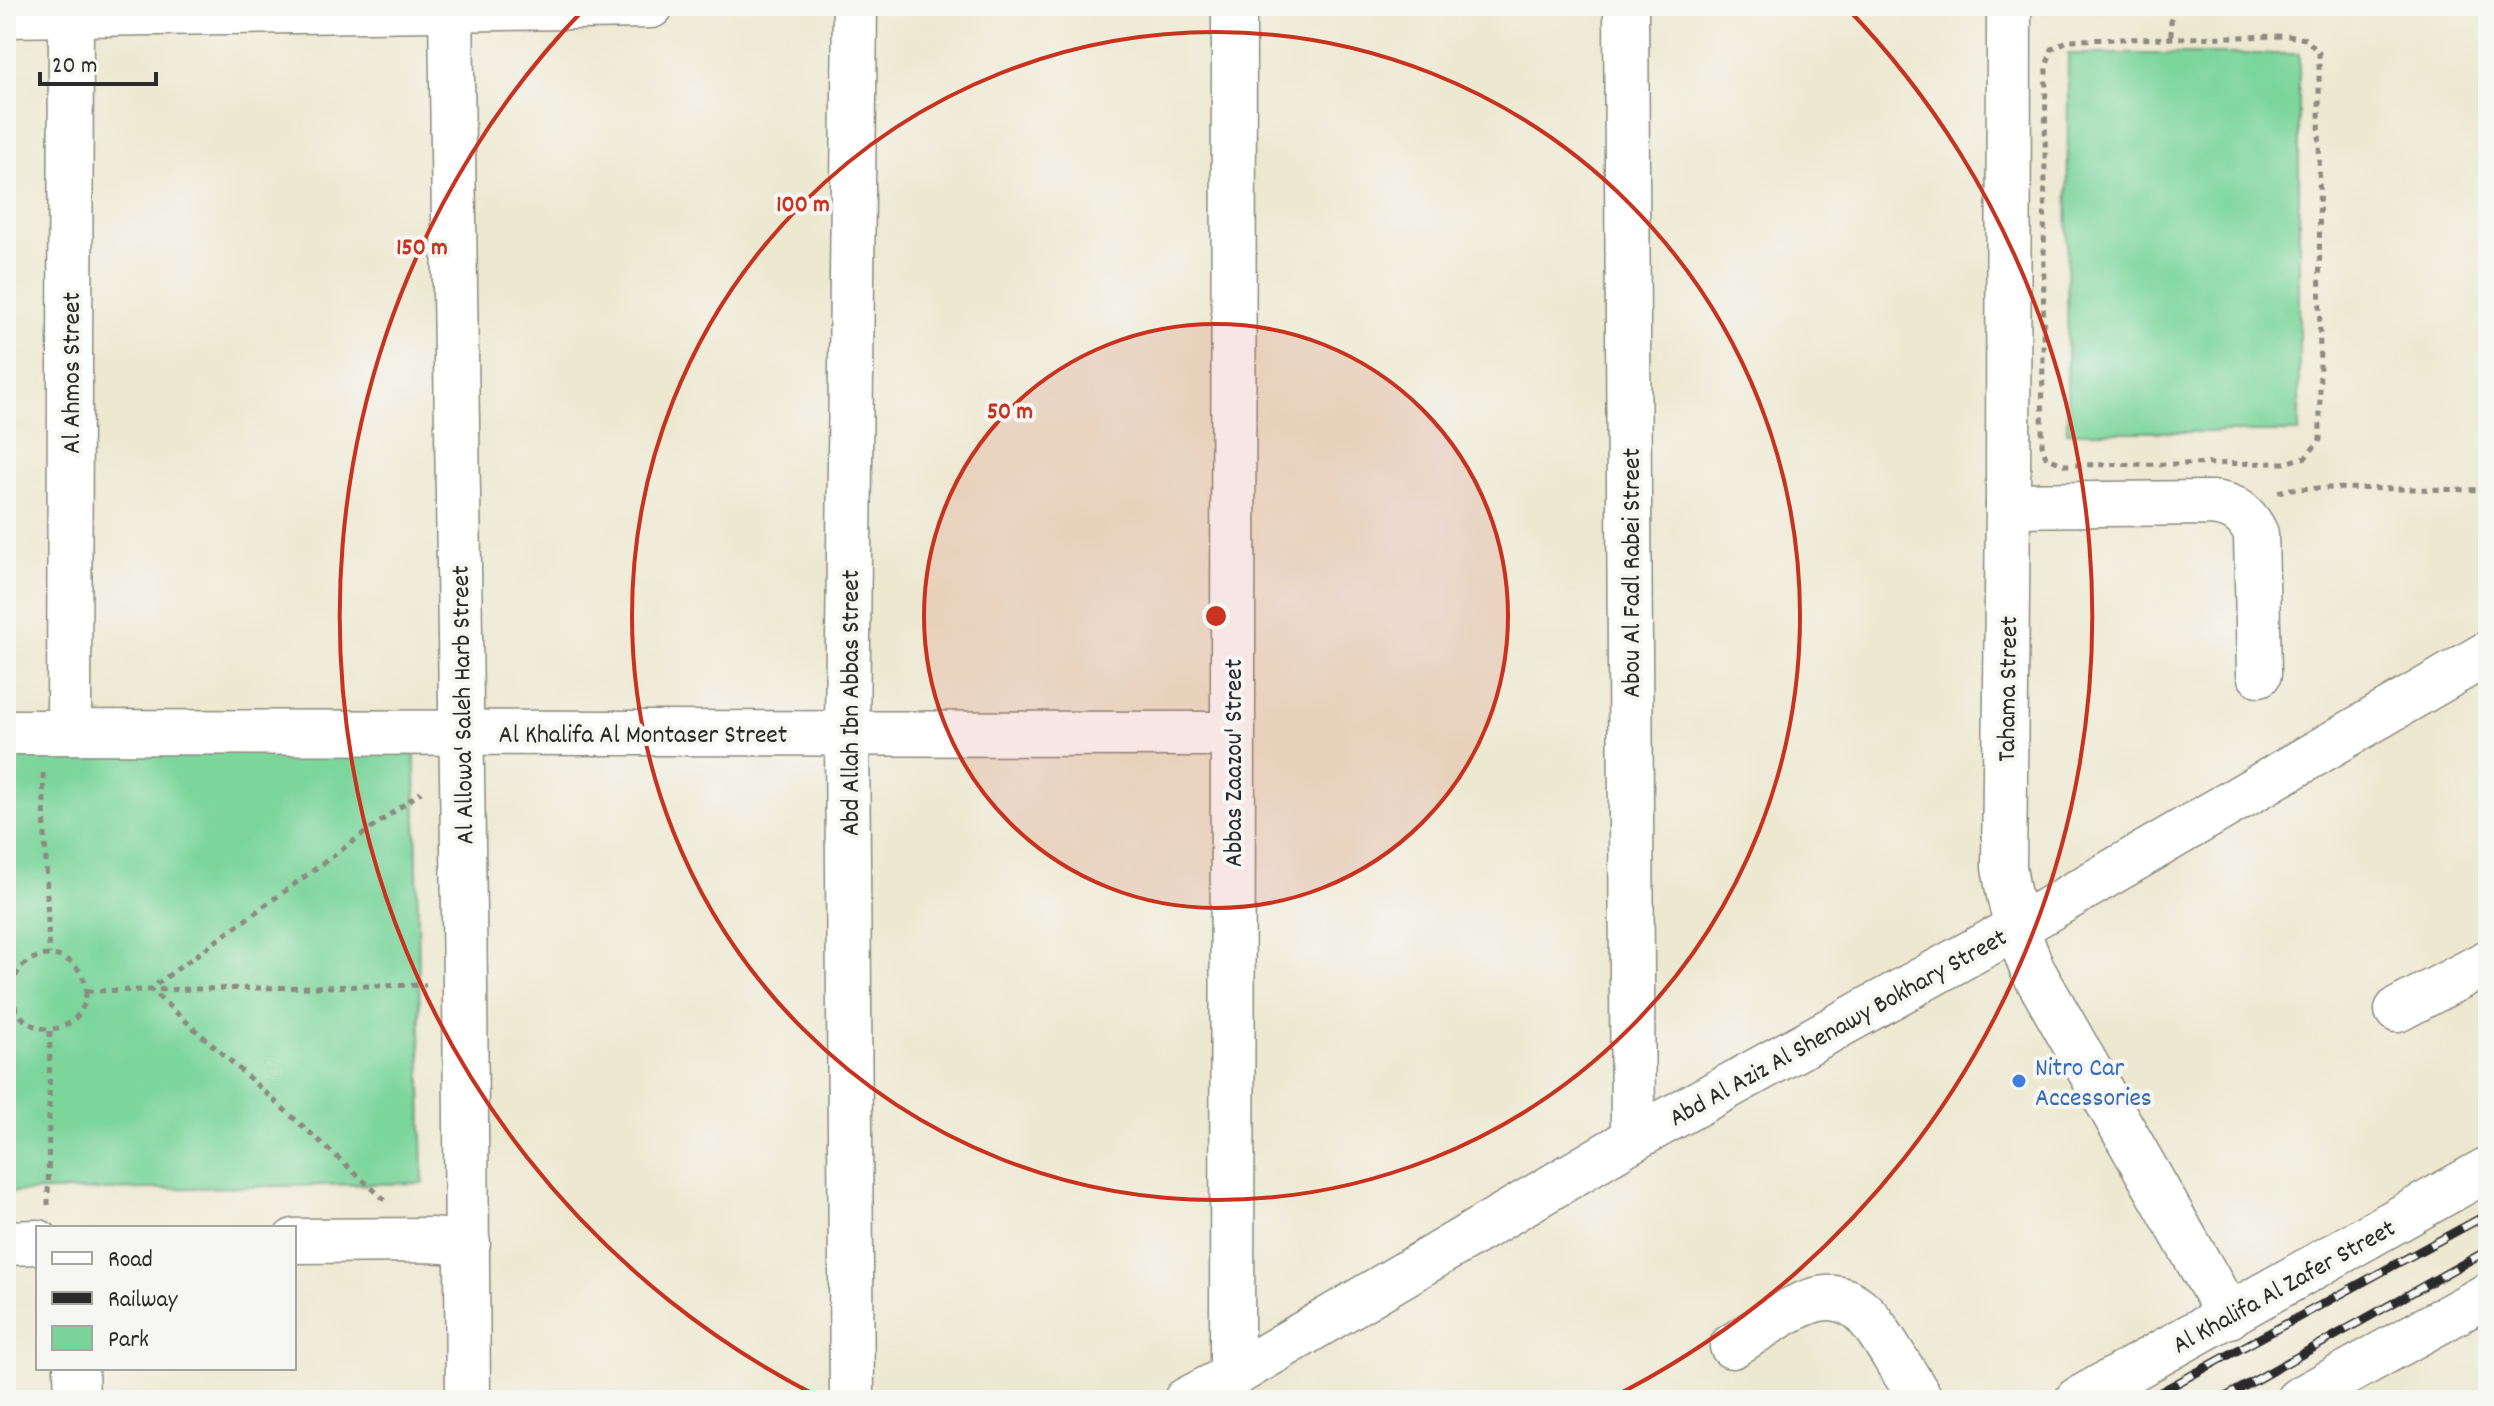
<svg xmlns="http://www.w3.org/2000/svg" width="2494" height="1406" viewBox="0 0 2494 1406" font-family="Dekko,sans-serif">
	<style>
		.green { fill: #7bd59b; stroke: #538063; stroke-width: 2 }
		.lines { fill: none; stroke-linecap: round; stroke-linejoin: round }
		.street-casing { stroke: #8c8a7e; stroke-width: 47 }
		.secondary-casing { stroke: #8c8a7e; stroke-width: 47 }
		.path { stroke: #8c8a7e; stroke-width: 5; stroke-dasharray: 6 6; stroke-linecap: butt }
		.street { stroke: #fff; stroke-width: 44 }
		.secondary { stroke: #fff; stroke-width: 44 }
		.rail-casing { stroke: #2b2b2b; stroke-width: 9 }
		.rail { stroke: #f6f6f2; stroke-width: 6; stroke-dasharray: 18; stroke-linecap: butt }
		.ring { fill: none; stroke: #c8321e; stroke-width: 4 }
		.shop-dot { fill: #3f7fe0; stroke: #f6f6f2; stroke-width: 3 }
		.labels { text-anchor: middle; stroke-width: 8; stroke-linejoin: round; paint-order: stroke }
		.street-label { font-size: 26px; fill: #2b2b2b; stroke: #f6f6f2 }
		.shop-label { font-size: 26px; fill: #366cbe; stroke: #f6f6f2; text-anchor: start }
		.centre { fill: #c8321e; stroke: #f6f6f2; stroke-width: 4 }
		.ring-label { font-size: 24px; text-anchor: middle; font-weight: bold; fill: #c8321e; stroke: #f6f6f2; stroke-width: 8; stroke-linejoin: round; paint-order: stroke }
	</style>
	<rect width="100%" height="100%" fill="#f6f6f2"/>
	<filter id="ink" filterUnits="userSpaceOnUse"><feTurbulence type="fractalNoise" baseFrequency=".0125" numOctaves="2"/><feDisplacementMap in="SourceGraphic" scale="16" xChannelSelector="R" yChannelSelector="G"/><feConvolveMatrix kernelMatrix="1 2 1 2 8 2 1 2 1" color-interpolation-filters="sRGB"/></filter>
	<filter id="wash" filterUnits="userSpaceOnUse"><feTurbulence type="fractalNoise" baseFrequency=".006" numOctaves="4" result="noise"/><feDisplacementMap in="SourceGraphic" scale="32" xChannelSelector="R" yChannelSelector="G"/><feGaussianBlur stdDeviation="1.8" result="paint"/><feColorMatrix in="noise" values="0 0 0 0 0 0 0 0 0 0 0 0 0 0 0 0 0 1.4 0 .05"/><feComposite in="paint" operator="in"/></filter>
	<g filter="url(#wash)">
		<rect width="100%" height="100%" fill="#ede8d0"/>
		<!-- green -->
		<g class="green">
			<polygon points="2068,54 2299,54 2299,432 2067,432"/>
			<polygon points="414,716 423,1183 6,1192 6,725"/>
		</g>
	</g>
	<g filter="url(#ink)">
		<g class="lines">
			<!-- street casing -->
			<g class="street-casing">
				<g id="street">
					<polyline points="1626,6 1633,1139"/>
					<path d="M2009,6L2008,505L2004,867C2009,903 2018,935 2032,969L2229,1316"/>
					<polyline points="451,10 465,984 468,1400"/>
					<polyline points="6,15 651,6"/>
					<path d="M2008,505L2211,503C2234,505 2246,513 2256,534L2259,674"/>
					<polyline points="6,732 1232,734"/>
					<polyline points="69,732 71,14"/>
					<polyline points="2397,1010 2488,962"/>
					<polyline points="294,1241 430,1240 468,1243"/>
					<polyline points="6,1243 38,1242"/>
					<path d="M1732,1346C1757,1331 1791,1305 1819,1299C1857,1291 1875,1326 1892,1353C1902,1369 1912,1384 1921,1400"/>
					<polyline points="76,1368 77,1400"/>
					<polyline points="1232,1376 1234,6"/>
					<polyline points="852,1400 847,733 855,6"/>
					<polyline points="1186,1400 1232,1376 1633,1139 2016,928 2488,653"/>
				</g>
			</g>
			<!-- secondary casing -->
			<g class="secondary-casing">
				<g id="secondary">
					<polyline points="2077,1400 2488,1169"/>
					<polyline points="2298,1400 2488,1295"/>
				</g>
			</g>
			<!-- path -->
			<g class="path">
				<polyline points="2171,6 2171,38"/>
				<polygon points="2288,36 2306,39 2319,53 2320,440 2306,457 2285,463 2065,465 2046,457 2042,444 2046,67 2052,49 2069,40"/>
				<polyline points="2278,492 2290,489 2326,488 2488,490"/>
				<polyline points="43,773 49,954"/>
				<circle cx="49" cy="992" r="37"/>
				<polyline points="87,991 426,985"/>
				<polyline points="385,1200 150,989 421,792"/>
				<polyline points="48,1205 50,1030"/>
			</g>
			<!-- street -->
			<use href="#street" class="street"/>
			<!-- secondary -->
			<use href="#secondary" class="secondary"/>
			<!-- rail casing -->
			<g class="rail-casing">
				<g id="rail">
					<polyline points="2146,1400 2488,1214"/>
					<polyline points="2220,1400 2488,1250"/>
				</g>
			</g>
			<!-- rail -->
			<use href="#rail" class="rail"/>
		</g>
	</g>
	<!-- distance rings -->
	<circle cx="1216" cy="616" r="292" fill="#c8321e" fill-opacity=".12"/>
	<g class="ring">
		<circle cx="1216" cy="616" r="292"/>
		<circle cx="1216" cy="616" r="584"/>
		<path d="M825 1400A876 876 0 0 1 586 7M1846 7A876 876 0 0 1 1607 1400"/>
	</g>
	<!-- markers -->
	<circle class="shop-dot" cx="2019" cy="1081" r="8"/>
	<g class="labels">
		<!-- street labels -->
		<g class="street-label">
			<text transform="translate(70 373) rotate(-90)" y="9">Al Ahmos Street</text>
			<text transform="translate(1630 573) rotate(-90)" y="9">Abou Al Fadl Rabei Street</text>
			<text transform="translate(2006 689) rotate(-89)" y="9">Tahama Street</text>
			<text transform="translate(849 703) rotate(-90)" y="9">Abd Allah Ibn Abbas Street</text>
			<text transform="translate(461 705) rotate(-91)" y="9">Al Allowa' Saleh Harb Street</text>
			<text x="643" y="742">Al Khalifa Al Montaser Street</text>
			<text transform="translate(1232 763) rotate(-90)" y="9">Abbas Zaazou' Street</text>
			<text transform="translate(1837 1026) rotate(-29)" y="9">Abd Al Aziz Al Shenawy Bokhary Street</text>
			<text transform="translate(2283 1285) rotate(-29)" y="9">Al Khalifa Al Zafer Street</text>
		</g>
		<!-- shop labels -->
		<g class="shop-label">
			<text x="2035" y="1075">Nitro Car<tspan x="2035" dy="30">Accessories</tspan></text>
		</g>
	</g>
	<circle cx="1216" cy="616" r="12" class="centre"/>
	<g class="ring-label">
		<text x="803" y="211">100 m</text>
		<text x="422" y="254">150 m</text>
		<text x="1010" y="418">50 m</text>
	</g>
	<!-- margin -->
	<rect width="2494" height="1406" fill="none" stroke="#f6f6f2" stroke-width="32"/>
	<!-- legend -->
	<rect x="36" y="1226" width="260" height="144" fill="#f6f6f2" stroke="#a5a5a2" stroke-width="2"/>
	<rect x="52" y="1252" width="40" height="12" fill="#ffffff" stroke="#a5a5a2" stroke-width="2"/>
	<text x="108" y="1266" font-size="24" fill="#2b2b2b">Road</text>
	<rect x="52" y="1292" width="40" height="12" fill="#2b2b2b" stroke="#a5a5a2" stroke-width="2"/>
	<text x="108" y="1306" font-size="24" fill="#2b2b2b">Railway</text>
	<rect x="52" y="1326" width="40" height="24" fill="#7bd59b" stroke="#a5a5a2" stroke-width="2"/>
	<text x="108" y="1346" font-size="24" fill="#2b2b2b">Park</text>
	<!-- scale -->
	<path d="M40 72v12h116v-12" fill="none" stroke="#2b2b2b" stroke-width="4"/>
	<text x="52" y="72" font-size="24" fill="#2b2b2b" stroke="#f6f6f2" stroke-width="6" paint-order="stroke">20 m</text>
</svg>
